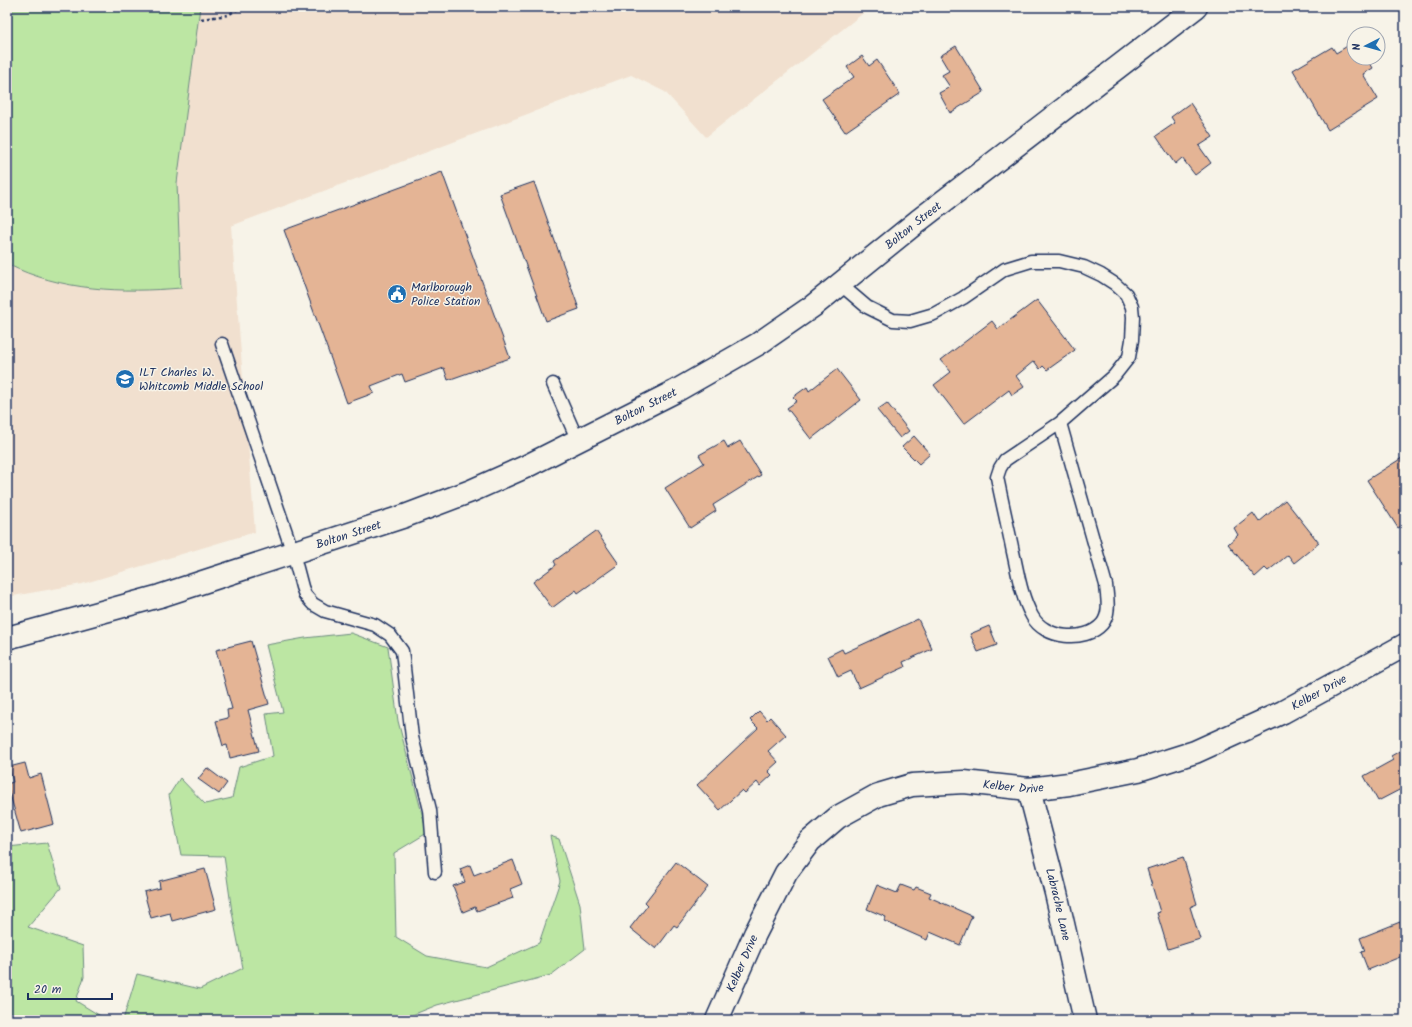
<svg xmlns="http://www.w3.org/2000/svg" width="1412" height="1027" viewBox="0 0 1412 1027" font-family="Kalam,sans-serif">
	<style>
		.built { fill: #f1e0cf }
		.green { fill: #bce6a3; stroke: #6c8a80 }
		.building { fill: #e4b495; stroke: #1b2f5e }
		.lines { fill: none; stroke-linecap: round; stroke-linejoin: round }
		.service-casing { stroke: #1b2f5e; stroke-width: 15 }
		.minor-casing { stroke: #1b2f5e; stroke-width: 25 }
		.secondary-casing { stroke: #1b2f5e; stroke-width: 25 }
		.path { stroke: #1b2f5e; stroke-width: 2.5; stroke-dasharray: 3 3; stroke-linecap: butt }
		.service { stroke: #f7f3e8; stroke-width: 12 }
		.minor { stroke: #f7f3e8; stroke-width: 22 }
		.secondary { stroke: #f7f3e8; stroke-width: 22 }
		.labels { text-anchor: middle; stroke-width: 3; stroke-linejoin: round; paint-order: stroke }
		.street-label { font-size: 12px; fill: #1b2f5e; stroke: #f7f3e8 }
		.poi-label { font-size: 12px; fill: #1b2f5e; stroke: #f7f3e8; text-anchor: start }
	</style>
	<rect width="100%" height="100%" fill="#f7f3e8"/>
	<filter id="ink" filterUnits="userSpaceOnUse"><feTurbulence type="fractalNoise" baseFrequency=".025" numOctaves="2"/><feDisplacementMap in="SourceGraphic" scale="8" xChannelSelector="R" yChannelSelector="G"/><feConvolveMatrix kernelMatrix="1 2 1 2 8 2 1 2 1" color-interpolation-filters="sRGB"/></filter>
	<g filter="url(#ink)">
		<!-- built -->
		<polygon class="built" points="7,7 871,7 706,137 665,92 631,75 231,226 255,532 82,584 7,597"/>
		<!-- green -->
		<g class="green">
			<path d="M7,7H200L177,183L181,288C122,293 61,291 7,264Z"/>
			<polygon points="351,633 388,647 398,721 427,833 394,853 396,937 427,956 486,967 539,943 560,881 550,836 559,839 580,904 585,949 551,975 437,1005 400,1020 123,1020 137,974 200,989 243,968 232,912 224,856 181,855 169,795 180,778 205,804 232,798 239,767 273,756 266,714 283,712 266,645 305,638"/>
			<polygon points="47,843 61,888 28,927 83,946 84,977 76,1001 107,1020 7,1020 7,847"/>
		</g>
		<!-- building -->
		<g class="building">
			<polygon points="1354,42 1354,58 1367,58 1373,68 1363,74 1378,99 1328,130 1293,70 1332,47 1336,53"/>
			<polygon points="956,46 984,92 950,113 939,93 950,87 942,75 949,71 940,56"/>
			<polygon points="862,56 869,66 877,60 900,94 845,132 822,99 854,77 847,67"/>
			<polygon points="1190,103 1213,137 1199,146 1211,163 1195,175 1182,158 1175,164 1156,136 1175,123 1171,117"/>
			<polygon points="442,172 510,358 448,380 444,368 405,382 402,374 371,386 374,393 347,403 284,230"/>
			<polygon points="534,182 579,309 546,321 500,194"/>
			<polygon points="1037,300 1075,350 1047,370 1043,366 1040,369 1034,361 1016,376 1024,387 1012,395 1009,390 964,424 934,385 951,372 941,360 992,321 998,329"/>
			<polygon points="837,369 861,400 811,439 787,408 797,401 793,397 807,387 809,391"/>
			<polygon points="887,403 909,431 900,438 877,410"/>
			<polygon points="914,436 930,454 919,464 902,447"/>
			<polygon points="724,441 728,448 740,441 761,475 713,505 716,511 690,528 665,488 704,463 699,455"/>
			<polygon points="1405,456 1405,524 1398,528 1367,480"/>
			<polygon points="1285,500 1319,543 1294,563 1288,555 1268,571 1265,568 1255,577 1228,544 1238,535 1234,528 1253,513 1259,522"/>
			<polygon points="596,531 619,564 578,593 576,590 552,608 533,582 556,565 554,561"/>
			<polygon points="918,619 932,649 903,662 905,667 859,688 851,671 838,677 828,656 842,649 844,653"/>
			<polygon points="989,626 997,645 978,652 970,634"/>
			<polygon points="251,641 269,704 248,710 259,751 230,758 227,745 223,746 216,721 228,718 227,710 232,709 216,650"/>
			<polygon points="759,711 767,720 770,717 786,735 768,751 778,762 768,771 772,775 760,786 757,782 745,793 742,790 720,810 697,785 758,728 750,720"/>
			<polygon points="1405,748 1405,787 1378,801 1364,776 1393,760 1391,756"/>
			<polygon points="25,763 29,778 41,774 54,824 21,833 7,784 13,782 9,767"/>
			<polygon points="207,768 227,783 219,794 198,779"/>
			<polygon points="1183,857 1197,904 1190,907 1200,939 1168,949 1157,913 1160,912 1147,869"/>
			<polygon points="513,860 522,884 510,889 513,898 477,911 475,907 463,912 453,886 465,882 460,869 470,865 474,875"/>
			<polygon points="676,862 708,887 677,927 674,925 656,949 630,928 648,905 645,902"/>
			<polygon points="205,869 216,909 172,921 170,913 151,918 144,892 160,888 159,881"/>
			<polygon points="877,885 897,893 901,885 914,890 916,887 931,893 929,897 972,916 960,945 930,932 927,940 884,921 886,917 867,909"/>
			<polygon points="1400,922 1403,929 1405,928 1405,955 1368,970 1361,952 1365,951 1360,938"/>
		</g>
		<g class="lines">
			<!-- service casing -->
			<g class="service-casing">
				<g id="service">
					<path d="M840,284L867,307L893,320L910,321L934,314L963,298L1005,269L1031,261H1059L1084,267L1101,275L1115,284L1126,294L1132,307L1133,317L1132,340L1129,357L1114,376L1060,423L1005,460L1000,468L997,477C1002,502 1008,527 1013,552C1018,574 1021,596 1032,616C1044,639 1085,643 1102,624C1111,613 1107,598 1106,585L1060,423"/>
					<polyline points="222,344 293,553 302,587 305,595 313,604 325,611 375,625 390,635 402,651 412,737 430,810 435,872"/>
					<polyline points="553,384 578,441"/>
				</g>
			</g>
			<!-- minor casing -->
			<g class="minor-casing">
				<g id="minor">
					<path id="s1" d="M1029,789L1056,893L1085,1020"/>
					<path id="s2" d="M717,1020L755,934L786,873L810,841L838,817L878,795L912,785L964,782L1029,789L1069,784L1138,770L1195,752L1283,712L1405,645"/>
				</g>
			</g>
			<!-- secondary casing -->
			<g class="secondary-casing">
				<g id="secondary">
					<path id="s3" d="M7,638L160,596L405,516L471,491L525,467L674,392L758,344L813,306L918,221L1196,7"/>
				</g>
			</g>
			<!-- path -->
			<polyline class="path" points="201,19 228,15 241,7"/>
			<!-- service -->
			<use href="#service" class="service"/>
			<!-- minor -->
			<use href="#minor" class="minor"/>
			<!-- secondary -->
			<use href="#secondary" class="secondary"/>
		</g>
	</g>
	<!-- icons -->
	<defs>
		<g id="civic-disc" transform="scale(1)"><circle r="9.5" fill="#1f6fb2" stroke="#f7f3e8"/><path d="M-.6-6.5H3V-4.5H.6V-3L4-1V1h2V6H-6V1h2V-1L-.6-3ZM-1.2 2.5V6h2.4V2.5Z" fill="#fff"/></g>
		<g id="school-disc" transform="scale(1)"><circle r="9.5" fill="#1f6fb2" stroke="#f7f3e8"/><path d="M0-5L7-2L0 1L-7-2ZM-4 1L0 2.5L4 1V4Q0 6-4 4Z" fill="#fff"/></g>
	</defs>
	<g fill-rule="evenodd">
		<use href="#civic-disc" x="397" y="294"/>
		<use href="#school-disc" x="125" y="379"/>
	</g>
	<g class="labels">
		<!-- street labels -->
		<g class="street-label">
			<text dy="4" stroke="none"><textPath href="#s3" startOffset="1005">Bolton Street</textPath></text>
			<text dy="4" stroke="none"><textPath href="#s3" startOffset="681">Bolton Street</textPath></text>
			<text dy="4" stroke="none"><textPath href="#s3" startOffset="357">Bolton Street</textPath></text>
			<text dy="4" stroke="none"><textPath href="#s2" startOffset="746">Kelber Drive</textPath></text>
			<text dy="4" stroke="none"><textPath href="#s2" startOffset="422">Kelber Drive</textPath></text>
			<text dy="4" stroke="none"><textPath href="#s1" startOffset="119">Labrache Lane</textPath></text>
			<text dy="4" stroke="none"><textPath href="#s2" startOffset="62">Kelber Drive</textPath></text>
		</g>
		<!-- poi labels -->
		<g class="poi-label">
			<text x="411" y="291">Marlborough<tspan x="411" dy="14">Police Station</tspan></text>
			<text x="139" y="376">1LT Charles W.<tspan x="139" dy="14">Whitcomb Middle School</tspan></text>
		</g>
	</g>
	<!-- margin -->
	<rect width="1412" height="1027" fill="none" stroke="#f7f3e8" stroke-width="24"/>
	<rect x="12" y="12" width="1388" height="1003" fill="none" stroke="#1b2f5e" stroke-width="1.5" filter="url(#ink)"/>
	<!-- north arrow -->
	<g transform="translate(1366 46) rotate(264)"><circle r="19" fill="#f7f3e8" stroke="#9fa5b1"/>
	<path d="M0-3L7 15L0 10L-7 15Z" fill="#1f6fb2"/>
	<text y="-6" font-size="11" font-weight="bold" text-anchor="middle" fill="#1b2f5e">N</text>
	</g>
	<!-- scale -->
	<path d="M28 993v6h84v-6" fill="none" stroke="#1b2f5e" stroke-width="2"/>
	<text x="34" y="993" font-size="12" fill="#1b2f5e" stroke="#f7f3e8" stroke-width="3" paint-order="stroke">20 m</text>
</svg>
